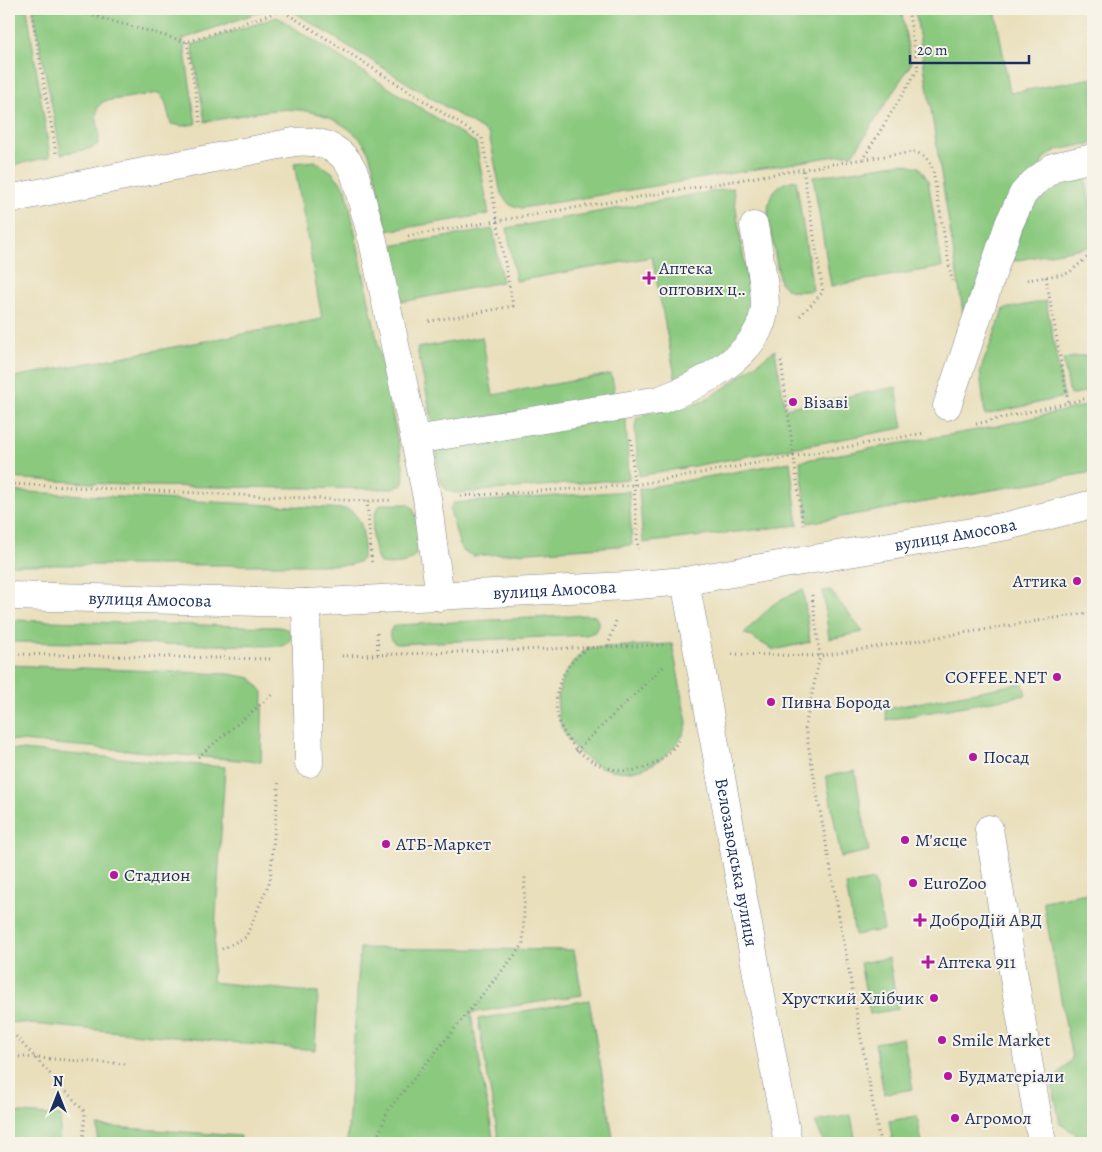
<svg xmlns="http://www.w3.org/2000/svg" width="1102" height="1152" viewBox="0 0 1102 1152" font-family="Alegreya,serif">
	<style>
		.green { fill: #8bc97f; stroke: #537c6e }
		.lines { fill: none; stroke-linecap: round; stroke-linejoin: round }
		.minor-casing { stroke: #82878c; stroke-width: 29 }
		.path { stroke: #82878c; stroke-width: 3; stroke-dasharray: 1 4; stroke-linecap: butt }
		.minor { stroke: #fff; stroke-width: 28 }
		.poi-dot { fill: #b5179e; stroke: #f7f3e8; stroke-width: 2 }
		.labels { text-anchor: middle; stroke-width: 4; stroke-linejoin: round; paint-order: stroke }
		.poi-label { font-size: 18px; fill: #1b2f5e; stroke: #f7f3e8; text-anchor: start }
		.street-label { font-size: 18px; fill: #1b2f5e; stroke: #f7f3e8 }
	</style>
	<rect width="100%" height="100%" fill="#f7f3e8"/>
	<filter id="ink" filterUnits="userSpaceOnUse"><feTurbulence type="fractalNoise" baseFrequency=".02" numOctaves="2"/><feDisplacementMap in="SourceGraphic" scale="10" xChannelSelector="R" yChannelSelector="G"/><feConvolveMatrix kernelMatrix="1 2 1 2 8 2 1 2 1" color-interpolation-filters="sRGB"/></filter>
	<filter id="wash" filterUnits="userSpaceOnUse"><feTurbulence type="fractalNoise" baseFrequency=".0096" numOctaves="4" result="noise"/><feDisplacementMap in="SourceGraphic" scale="20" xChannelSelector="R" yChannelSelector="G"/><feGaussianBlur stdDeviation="1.12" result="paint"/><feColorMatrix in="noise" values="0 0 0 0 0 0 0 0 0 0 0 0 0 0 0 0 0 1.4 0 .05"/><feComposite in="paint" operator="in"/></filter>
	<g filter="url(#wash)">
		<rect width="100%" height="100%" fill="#e9dfbb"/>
		<!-- green -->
		<g class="green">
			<polygon points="9,9 27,9 50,157 9,166"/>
			<path d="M33,9H268L183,39L196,124L182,126L171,124L165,101L159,93L105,101C88,109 103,129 98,144L92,148L61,154Z"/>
			<polygon points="291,9 901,9 911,64 854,153 522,208 510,205 501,194 489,134 292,11"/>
			<polygon points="915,9 995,9 1010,93 1093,78 1093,143 1057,150 1044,158 966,331"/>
			<path d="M277,17L476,143L489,214L387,231C382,208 376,169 367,149C363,140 353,132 346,127C301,96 255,114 205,122L192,45Z"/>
			<polygon points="315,161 332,172 346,189 404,471 403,485 390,489 139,486 9,478 9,378 322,319 294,163"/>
			<polygon points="902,163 919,167 928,180 942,267 831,286 813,177"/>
			<polygon points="1085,174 1093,220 1093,246 1013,261 1012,253 1040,183"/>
			<path d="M796,180L813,290C800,292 789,294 780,282L768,215C768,195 775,183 796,180Z"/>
			<polygon points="733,188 752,314 738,344 676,381 652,257 516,281 507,228"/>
			<polygon points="493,229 502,282 402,302 390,246"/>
			<polygon points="1046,301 1064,397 985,415 980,371 1004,309"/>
			<polygon points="482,337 493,395 611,374 614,387 611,399 433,424 417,348"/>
			<path d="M775,350L785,408L896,387L903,428L639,476L635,427L637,418C647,410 676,409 690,406C715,399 752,366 775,350Z"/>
			<polygon points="1093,354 1093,390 1070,395 1063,359"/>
			<polygon points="1093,404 1093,472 808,523 800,461 988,428"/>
			<path d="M623,417L626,421L629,479L456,493C438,493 436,464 437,450Z"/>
			<polygon points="790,462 798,525 643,543 639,489"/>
			<path d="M9,491L346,509C365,515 365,541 362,559L359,562L349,565H9Z"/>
			<polygon points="629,491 632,545 473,556 463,551 460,547 450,510 453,503"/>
			<path d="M382,504H408C415,508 415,514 417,521C424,552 415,569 381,564C371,553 368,512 382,504Z"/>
			<polygon points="803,589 810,642 774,650 744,633 772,605"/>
			<polygon points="830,590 863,632 829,639 823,591"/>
			<path d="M587,615L595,616L599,623L595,632L586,635L397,644L391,640C388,633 390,629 396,625Z"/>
			<polygon points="9,620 280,627 289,630 292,637 288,643 283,646 13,642 9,642"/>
			<path d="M672,644C676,664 680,684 683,704C684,710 687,718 687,723C686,735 674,748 666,755C599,812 510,708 588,648Z"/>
			<polygon points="9,665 229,674 251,678 263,692 261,762 9,740"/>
			<polygon points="1023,683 1026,695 887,720 885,709"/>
			<polygon points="9,749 225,767 212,982 318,993 315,1050 9,1022"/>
			<polygon points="855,771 869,851 841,857 826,776"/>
			<polygon points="874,880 884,930 855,935 846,885"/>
			<polygon points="1093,892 1093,1143 1091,1143 1060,1124 1052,1082 1072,1059 1043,901"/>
			<polygon points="360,948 574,950 582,995 471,1013 494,1143 347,1143"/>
			<polygon points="889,958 898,1009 870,1014 860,963"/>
			<polygon points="589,1000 614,1143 499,1143 478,1019"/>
			<polygon points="903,1038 913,1089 884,1094 875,1043"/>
			<polygon points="9,1112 61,1116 59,1143 9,1143"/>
			<polygon points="851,1115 856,1143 824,1143 815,1122"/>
			<polygon points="917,1116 922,1143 893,1143 889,1121"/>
			<polygon points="98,1126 241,1136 240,1143 97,1143"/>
		</g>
	</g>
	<g filter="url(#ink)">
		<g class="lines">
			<!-- minor casing -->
			<g class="minor-casing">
				<g id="minor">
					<path d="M9,199L294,142C322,139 345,149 355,175L373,241L415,440L427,498L440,597"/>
					<polyline points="947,406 1009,224 1023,194 1033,183 1054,167 1093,158"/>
					<path d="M415,440L660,400C698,386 756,357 764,313C768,295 757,246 754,226"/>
					<path id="s1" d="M685,581L788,1143"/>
					<path id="s2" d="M9,596L306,603L626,586L685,581L1007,526L1093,504"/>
					<polyline points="306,603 309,763"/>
					<polyline points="989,829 1042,1143"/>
				</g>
			</g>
			<!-- path -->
			<g class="path">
				<polyline points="31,9 56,153"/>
				<polyline points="69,9 187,42 280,11"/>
				<polyline points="280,9 482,138 513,306 426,322"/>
				<polyline points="187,42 201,126"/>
				<path d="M864,159L913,152C925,154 929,160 933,171L952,281"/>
				<polyline points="408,236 863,159 918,69 908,9"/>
				<polyline points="1046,277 1068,403"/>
				<polyline points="1027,280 1069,273 1093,252"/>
				<polyline points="800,316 823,292 803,169"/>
				<polyline points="781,361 803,525"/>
				<polyline points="976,424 1093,397"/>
				<polyline points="631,439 638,549"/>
				<polyline points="9,484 367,501 393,500"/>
				<polyline points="461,496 634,485 925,433"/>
				<polyline points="367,501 372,565"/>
				<polyline points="812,595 820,656 805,727 880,1143"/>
				<polyline points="377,633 378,655"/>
				<polyline points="608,646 616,621"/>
				<path d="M587,648C498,717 624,824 679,740"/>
				<polyline points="9,654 273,659"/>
				<polyline points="732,654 820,656 1093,612"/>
				<polyline points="342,656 663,645"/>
				<polyline points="576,751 665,665"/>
				<polyline points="198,757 273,694"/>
				<polyline points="222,949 246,937 270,881 279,780"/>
				<polyline points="9,1029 85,1112 83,1143"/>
				<polyline points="9,1056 125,1064"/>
				<polyline points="375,1143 389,1109 523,945 525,877"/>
			</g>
			<!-- minor -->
			<use href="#minor" class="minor"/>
		</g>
	</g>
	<!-- markers -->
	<g class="poi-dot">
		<path d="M646.5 270.5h5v5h5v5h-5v5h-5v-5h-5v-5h5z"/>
		<circle cx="793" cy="402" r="5"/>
		<circle cx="1077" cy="581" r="5"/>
		<circle cx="1057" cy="677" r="5"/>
		<circle cx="771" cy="702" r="5"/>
		<circle cx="973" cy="757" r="5"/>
		<circle cx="905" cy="840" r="5"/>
		<circle cx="386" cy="844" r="5"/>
		<circle cx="114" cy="875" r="5"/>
		<circle cx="913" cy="883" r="5"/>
		<path d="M917.5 912.5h5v5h5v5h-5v5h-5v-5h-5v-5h5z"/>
		<path d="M925.5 954.5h5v5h5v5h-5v5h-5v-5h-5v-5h5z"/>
		<circle cx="934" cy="998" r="5"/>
		<circle cx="942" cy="1040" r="5"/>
		<circle cx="948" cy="1076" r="5"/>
		<circle cx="955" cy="1118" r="5"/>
	</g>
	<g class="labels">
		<!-- poi labels -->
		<g class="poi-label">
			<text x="659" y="274">Аптека<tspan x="659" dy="21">оптових ц‥</tspan></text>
			<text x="803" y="408">Візаві</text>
			<text x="1067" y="587" text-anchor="end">Аттика</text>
			<text x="1047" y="683" text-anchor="end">COFFEE.NET</text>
			<text x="781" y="708">Пивна Борода</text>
			<text x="983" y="763">Посад</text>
			<text x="915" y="846">М'ясце</text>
			<text x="396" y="850">АТБ-Маркет</text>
			<text x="124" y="881">Стадион</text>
			<text x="923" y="889">EuroZoo</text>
			<text x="930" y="926">ДоброДій АВД</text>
			<text x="938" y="968">Аптека 911</text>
			<text x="924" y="1004" text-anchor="end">Хрусткий Хлібчик</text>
			<text x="952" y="1046">Smile Market</text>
			<text x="958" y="1082">Будматеріали</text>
			<text x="965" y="1124">Агромол</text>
		</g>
		<!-- street labels -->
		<g class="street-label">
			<text dy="6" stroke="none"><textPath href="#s2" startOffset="951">вулиця Амосова</textPath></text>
			<text dy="6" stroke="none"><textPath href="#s2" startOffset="546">вулиця Амосова</textPath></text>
			<text dy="6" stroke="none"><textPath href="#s2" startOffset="141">вулиця Амосова</textPath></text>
			<text dy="6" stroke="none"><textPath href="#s1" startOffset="286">Велозаводська вулиця</textPath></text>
		</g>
	</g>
	<!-- margin -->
	<rect width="1102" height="1152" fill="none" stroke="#f7f3e8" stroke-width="30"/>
	<!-- north arrow -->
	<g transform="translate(58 1094)" stroke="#f7f3e8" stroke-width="4" paint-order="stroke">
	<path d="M0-4L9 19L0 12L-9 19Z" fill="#1b2f5e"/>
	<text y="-8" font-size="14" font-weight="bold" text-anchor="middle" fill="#1b2f5e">N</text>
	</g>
	<!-- scale -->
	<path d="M910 55v8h119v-8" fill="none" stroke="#1b2f5e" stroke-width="2.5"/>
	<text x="917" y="55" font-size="15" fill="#1b2f5e" stroke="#f7f3e8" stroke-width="4" paint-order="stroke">20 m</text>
</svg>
